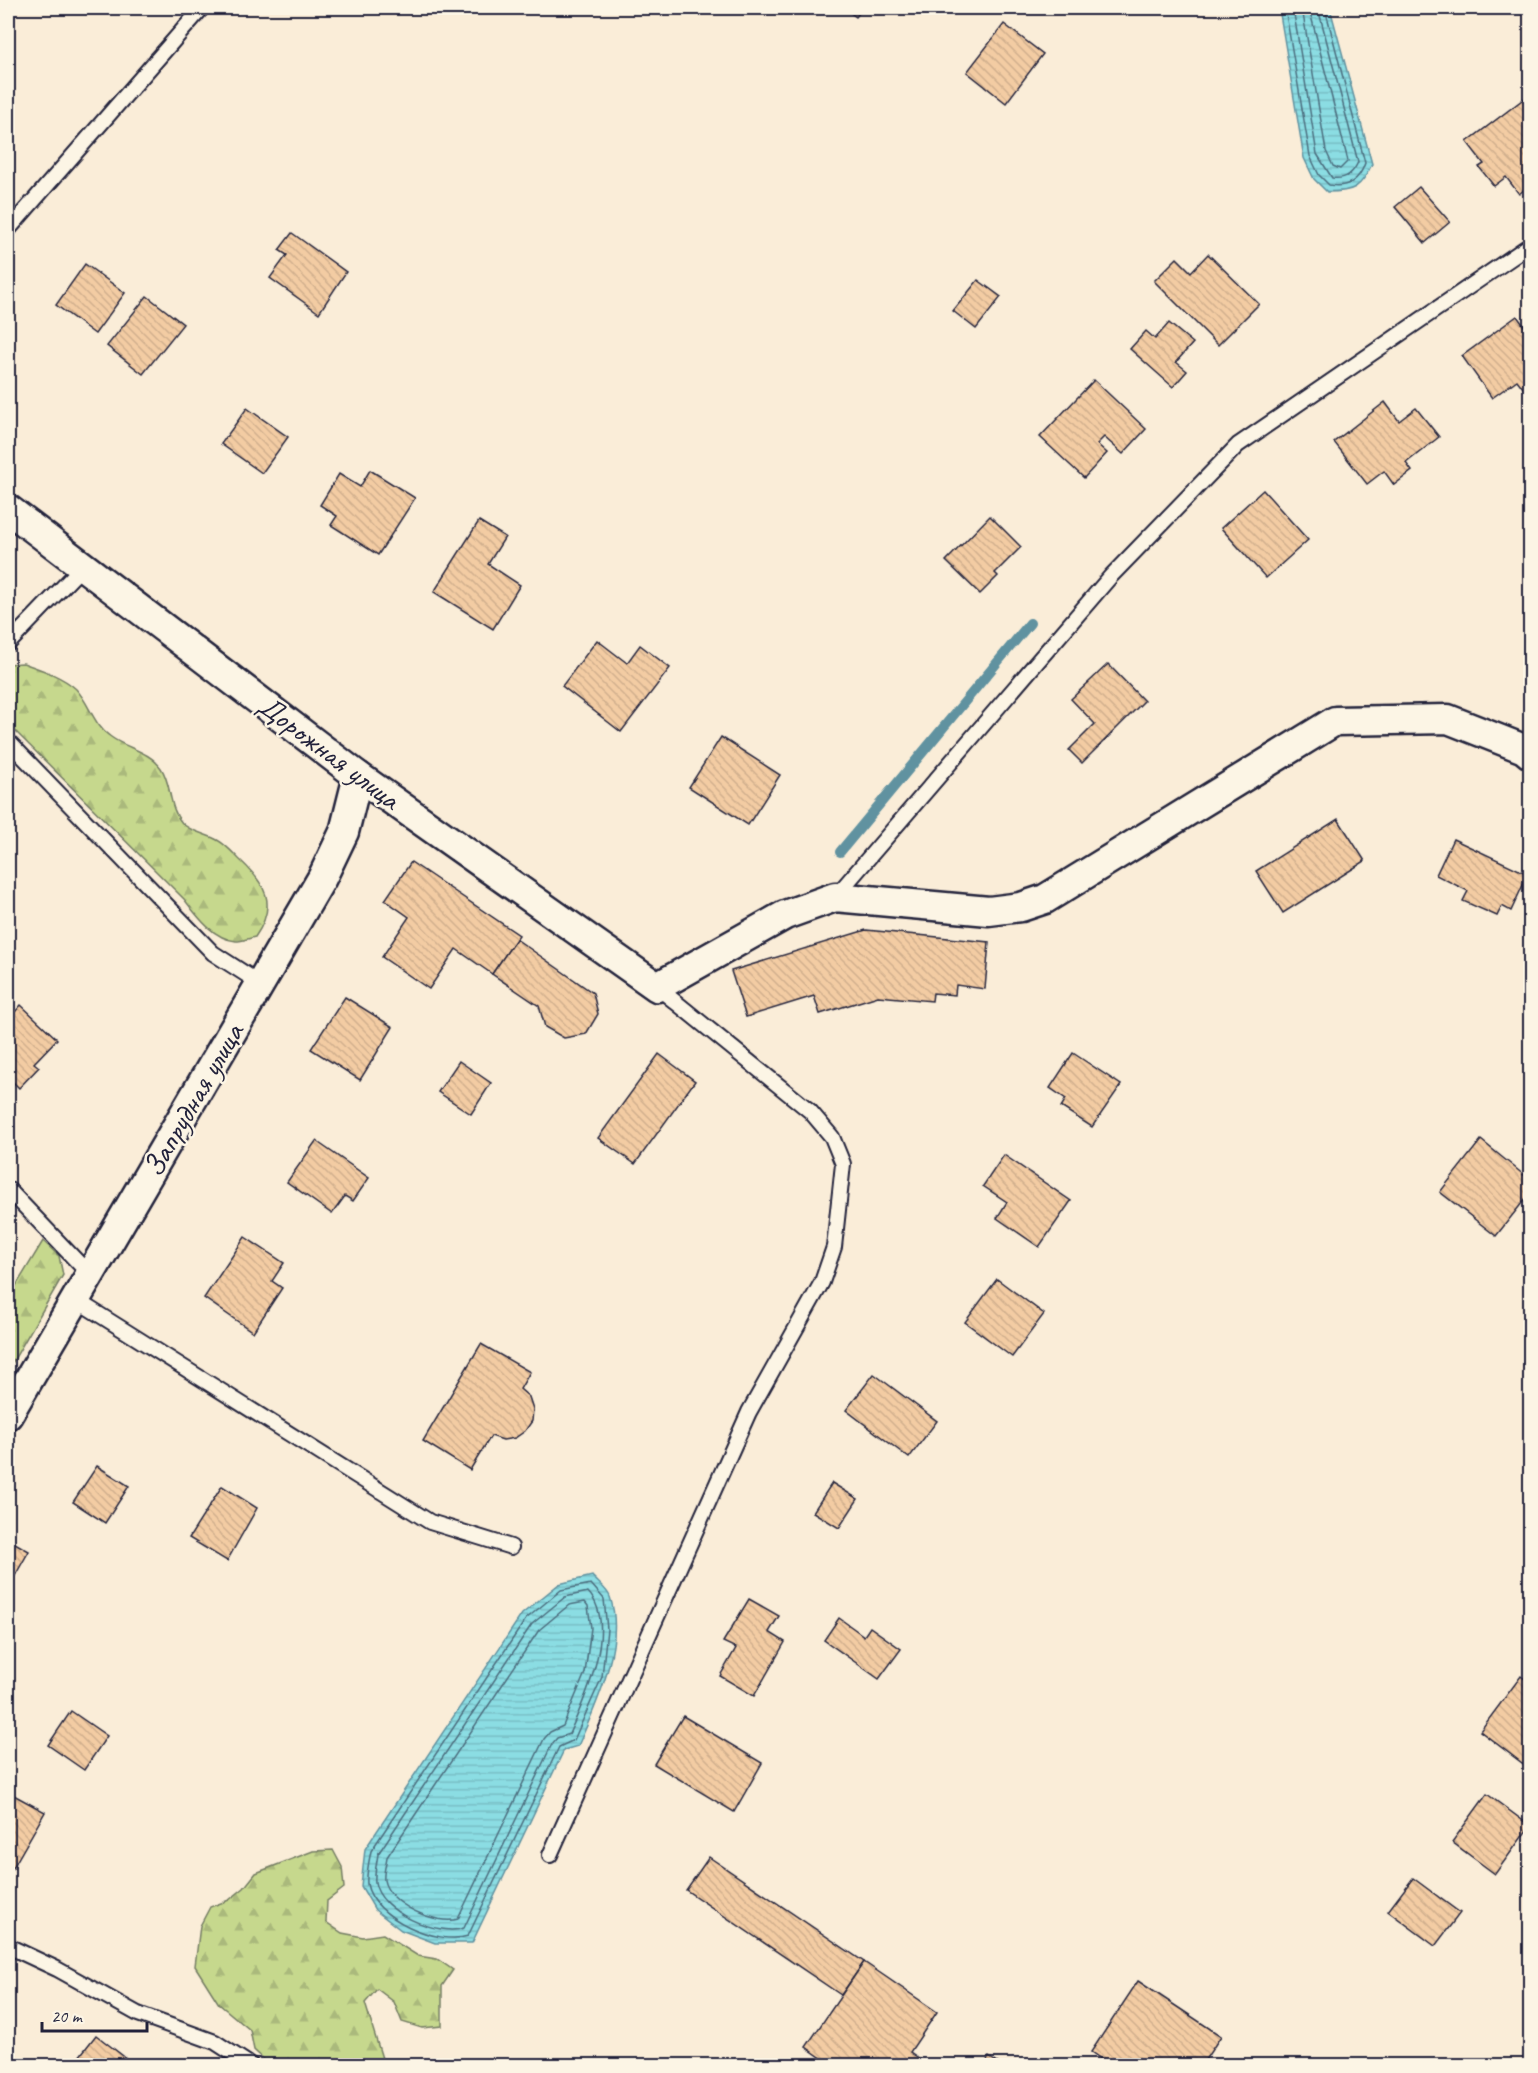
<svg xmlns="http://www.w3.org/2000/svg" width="1538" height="2073" viewBox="0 0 1538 2073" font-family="Caveat,sans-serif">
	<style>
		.forest { fill: url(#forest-firs); stroke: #747d64; stroke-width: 1.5 }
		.water { fill: url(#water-rules); stroke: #6192a0; stroke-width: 1.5 }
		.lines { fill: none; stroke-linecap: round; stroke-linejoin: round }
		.shore { stroke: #4c6d7e; stroke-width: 1.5 }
		.stream { stroke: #6192a0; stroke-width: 10 }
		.building { fill: url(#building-back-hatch); stroke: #22223b; stroke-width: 1.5 }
		.service-casing { stroke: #22223b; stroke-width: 18 }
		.minor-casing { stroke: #22223b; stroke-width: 33 }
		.service { stroke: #fcf5e5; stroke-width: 14 }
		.minor { stroke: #fcf5e5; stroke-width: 28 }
		.labels { text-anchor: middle; stroke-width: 5; stroke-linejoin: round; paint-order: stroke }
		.street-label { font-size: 30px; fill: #22223b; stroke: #fcf5e5 }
	</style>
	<defs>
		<pattern id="forest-firs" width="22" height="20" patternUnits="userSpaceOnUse" patternTransform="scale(1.5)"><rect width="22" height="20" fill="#c6d88d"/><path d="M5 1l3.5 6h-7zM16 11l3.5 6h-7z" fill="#aab97b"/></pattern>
		<pattern id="water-rules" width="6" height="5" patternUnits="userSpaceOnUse" patternTransform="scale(1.5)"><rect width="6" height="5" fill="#8bdde3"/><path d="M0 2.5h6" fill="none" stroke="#78bdc4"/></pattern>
		<pattern id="building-back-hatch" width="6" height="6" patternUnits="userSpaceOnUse" patternTransform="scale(1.5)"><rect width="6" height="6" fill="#f3cca3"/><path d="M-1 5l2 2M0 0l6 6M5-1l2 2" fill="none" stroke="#d0af8d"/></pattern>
	</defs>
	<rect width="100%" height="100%" fill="#faedd8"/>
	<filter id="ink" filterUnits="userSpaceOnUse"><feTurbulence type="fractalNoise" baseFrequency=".0167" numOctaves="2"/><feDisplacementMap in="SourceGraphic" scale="12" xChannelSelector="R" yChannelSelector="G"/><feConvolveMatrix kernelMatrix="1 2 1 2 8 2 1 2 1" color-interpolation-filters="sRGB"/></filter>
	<g filter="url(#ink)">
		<!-- forest -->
		<g class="forest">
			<path d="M23,663C40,669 62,676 76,689C90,704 93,725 111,737C127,749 148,750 161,768C172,784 168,807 182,823C190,832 208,834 219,841C226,845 233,853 239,859C266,884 278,904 255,937C250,938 242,941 236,941C213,939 197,916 184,899L8,724V664Z"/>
			<polygon points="43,1241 59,1256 63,1275 8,1370 8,1299"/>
			<polygon points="333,1850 342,1867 344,1888 327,1901 326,1922 342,1933 363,1937 383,1934 418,1956 437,1959 453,1970 442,1986 442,2026 422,2028 402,2022 394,2002 377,1989 365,2003 384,2065 270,2065 254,2050 250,2030 219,2004 195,1966 200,1926 210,1907 229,1900 244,1888 256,1873 313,1851"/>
		</g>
		<!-- water -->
		<g class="water">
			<path d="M1279,8H1330L1372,164C1361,188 1354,192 1327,192L1314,179L1304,158Z"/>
			<path d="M592,1576C597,1582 608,1590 610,1597C626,1643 596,1705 578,1746L564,1750L472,1943H435L401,1930L375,1910L361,1886L365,1849L522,1614L559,1584Z"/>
		</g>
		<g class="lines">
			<!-- shore -->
			<g class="shore">
				<path d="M1285,8L1310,156L1319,175L1329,185C1348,188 1359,181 1365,163L1325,8"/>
				<path d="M1293,8L1317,154L1332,178C1345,180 1353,174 1358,162L1318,8"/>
				<polyline points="1302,8 1326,151 1333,166 1340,169 1348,161 1309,8"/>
				<path d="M591,1584L604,1599L607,1629L602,1677L574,1740L559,1747L468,1936C438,1946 373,1918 367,1884C366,1874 369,1861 371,1851L526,1619L561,1590Z"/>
				<path d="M588,1592C619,1625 585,1699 569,1734L557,1738L552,1744L464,1928C438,1937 379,1912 375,1882C374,1873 377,1862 378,1854L532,1624L565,1597Z"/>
				<path d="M585,1602L588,1606L591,1628L585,1673L563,1726L550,1732L544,1739L458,1919C437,1926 388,1904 384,1880C383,1873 386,1864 387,1857L539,1630L569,1605Z"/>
			</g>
			<!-- stream -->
			<polyline class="stream" points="840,852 1030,623"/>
		</g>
		<!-- building -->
		<g class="building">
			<polygon points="844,8 863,8 856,17"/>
			<polygon points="1004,24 1043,54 1006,103 967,72"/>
			<polygon points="1530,94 1530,185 1519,194 1506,177 1494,186 1479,167 1484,164 1467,142"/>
			<polygon points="1419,187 1450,222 1425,243 1395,207"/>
			<polygon points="292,233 346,272 319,313 270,278 287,255 279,250"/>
			<polygon points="1208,254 1259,304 1218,345 1154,281 1177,258 1191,272"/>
			<polygon points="85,264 125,293 95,334 56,305"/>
			<polygon points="978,280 1001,297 976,329 953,311"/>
			<polygon points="147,296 183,324 143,374 107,346"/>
			<polygon points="1517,316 1530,334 1530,397 1517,380 1492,398 1462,356"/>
			<polygon points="1169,323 1193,343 1176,362 1187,371 1173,387 1130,349 1146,331 1155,339"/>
			<polygon points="1094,380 1146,429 1123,454 1104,437 1097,444 1107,453 1084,478 1040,437"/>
			<polygon points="1385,402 1399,421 1416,408 1439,437 1406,463 1412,471 1394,485 1384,471 1367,484 1334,442"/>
			<polygon points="247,408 288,437 262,473 221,444"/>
			<polygon points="370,470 415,498 378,555 331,525 337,516 320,505 339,474 360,487"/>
			<polygon points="1263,490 1308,540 1266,578 1221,528"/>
			<polygon points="990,516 1021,547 995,573 998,576 980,594 946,561"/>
			<polygon points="479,521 505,537 488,564 520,585 493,629 434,592"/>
			<polygon points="597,640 627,663 640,645 670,668 621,732 562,686"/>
			<polygon points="1108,664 1144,701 1082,763 1069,750 1095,724 1071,699"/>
			<polygon points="721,737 780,775 748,825 689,787"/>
			<polygon points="1338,819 1365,861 1283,913 1256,871"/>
			<polygon points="1453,839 1528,874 1511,911 1502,906 1497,916 1463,901 1468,891 1436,875"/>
			<polygon points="411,862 519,935 492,974 456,949 429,989 382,957 409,917 385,900"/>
			<polygon points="866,930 989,942 985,989 956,985 955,995 933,993 932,1001 878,996 820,1014 814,996 746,1017 731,971"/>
			<polygon points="516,939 593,993 598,1014 586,1034 564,1038 545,1027 539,1006 492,974"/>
			<polygon points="345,997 393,1027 360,1080 311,1049"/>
			<polygon points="21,1005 57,1039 34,1063 39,1067 19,1088 8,1077 8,1020"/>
			<polygon points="1073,1053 1121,1085 1092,1127 1061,1107 1066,1099 1050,1088"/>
			<polygon points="659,1054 695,1081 635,1164 598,1138"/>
			<polygon points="459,1061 491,1083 471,1114 438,1092"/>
			<polygon points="1481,1140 1530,1180 1530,1193 1496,1236 1440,1192"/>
			<polygon points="316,1141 369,1178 353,1201 345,1196 332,1214 287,1182"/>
			<polygon points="1004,1155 1071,1201 1039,1247 997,1218 1007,1202 983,1186"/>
			<polygon points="245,1237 284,1263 272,1281 282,1288 253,1332 204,1298"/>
			<polygon points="997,1279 1044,1314 1012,1357 965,1322"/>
			<polygon points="481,1344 530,1372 520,1389 529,1397 533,1409 532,1421 525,1431 515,1438 503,1440 491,1436 470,1470 423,1441"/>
			<polygon points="874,1374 937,1421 909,1458 846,1410"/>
			<polygon points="97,1466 129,1486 105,1523 73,1502"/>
			<polygon points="832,1483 858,1499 839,1528 813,1512"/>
			<polygon points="222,1486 257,1508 227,1561 189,1538"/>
			<polygon points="8,1539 29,1551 8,1588"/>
			<polygon points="749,1599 779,1616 769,1632 785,1642 754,1696 720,1676 736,1648 723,1642"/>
			<polygon points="839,1618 864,1636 870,1627 901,1649 879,1679 824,1640"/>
			<polygon points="1521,1676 1530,1683 1530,1769 1480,1731"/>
			<polygon points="71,1711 107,1736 84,1770 48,1745"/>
			<polygon points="683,1716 762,1763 734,1812 654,1764"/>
			<polygon points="10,1793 45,1812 11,1871 8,1869 8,1798"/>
			<polygon points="1487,1794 1530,1826 1495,1874 1452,1842"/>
			<polygon points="709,1857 864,1962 841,1995 686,1890"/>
			<polygon points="1413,1878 1460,1913 1435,1946 1388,1911"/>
			<polygon points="864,1962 937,2012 910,2052 930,2066 833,2066 806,2047"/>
			<polygon points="1138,1981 1221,2036 1201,2066 1111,2066 1091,2052"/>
			<polygon points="96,2035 136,2066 72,2066"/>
			<polygon points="989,2057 1002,2066 984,2066"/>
		</g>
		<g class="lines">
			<!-- service casing -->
			<g class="service-casing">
				<g id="service">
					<polyline points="8,230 202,8"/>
					<polyline points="8,644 83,566"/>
					<polyline points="8,741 213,953 261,984"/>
					<polyline points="835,897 1111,576 1238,445 1530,245"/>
					<polyline points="8,1189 91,1276"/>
					<polyline points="76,1300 430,1522 511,1547"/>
					<polyline points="550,1855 749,1412 822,1282 834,1247 843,1164 832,1137 810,1111 657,987"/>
					<polyline points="8,1946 57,1969 138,2014 215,2042 252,2066"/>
				</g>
			</g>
			<!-- minor casing -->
			<g class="minor-casing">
				<g id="minor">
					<polyline points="8,509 358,776 657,987 785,915 835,897 989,911 1021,907 1045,899 1335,721 1448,719 1524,749 1530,754"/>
					<polyline points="8,1415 322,878 344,832 358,776"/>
				</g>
			</g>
			<!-- service -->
			<use href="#service" class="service"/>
			<!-- minor -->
			<use href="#minor" class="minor"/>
		</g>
	</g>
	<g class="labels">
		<!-- street labels -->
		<g class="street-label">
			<text transform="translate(329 752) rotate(37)" y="10">Дорожная улица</text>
			<text transform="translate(193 1100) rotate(-60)" y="10">Запрудная улица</text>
		</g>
	</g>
	<!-- margin -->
	<rect width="1538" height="2073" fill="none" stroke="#fcf5e5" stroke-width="30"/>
	<rect x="15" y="15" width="1508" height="2043" fill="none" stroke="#22223b" stroke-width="2" filter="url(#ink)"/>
	<!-- scale -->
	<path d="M42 2022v9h105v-9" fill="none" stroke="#22223b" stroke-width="3"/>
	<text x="51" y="2022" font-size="18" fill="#22223b" stroke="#fcf5e5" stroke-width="4.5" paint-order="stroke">20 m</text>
</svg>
